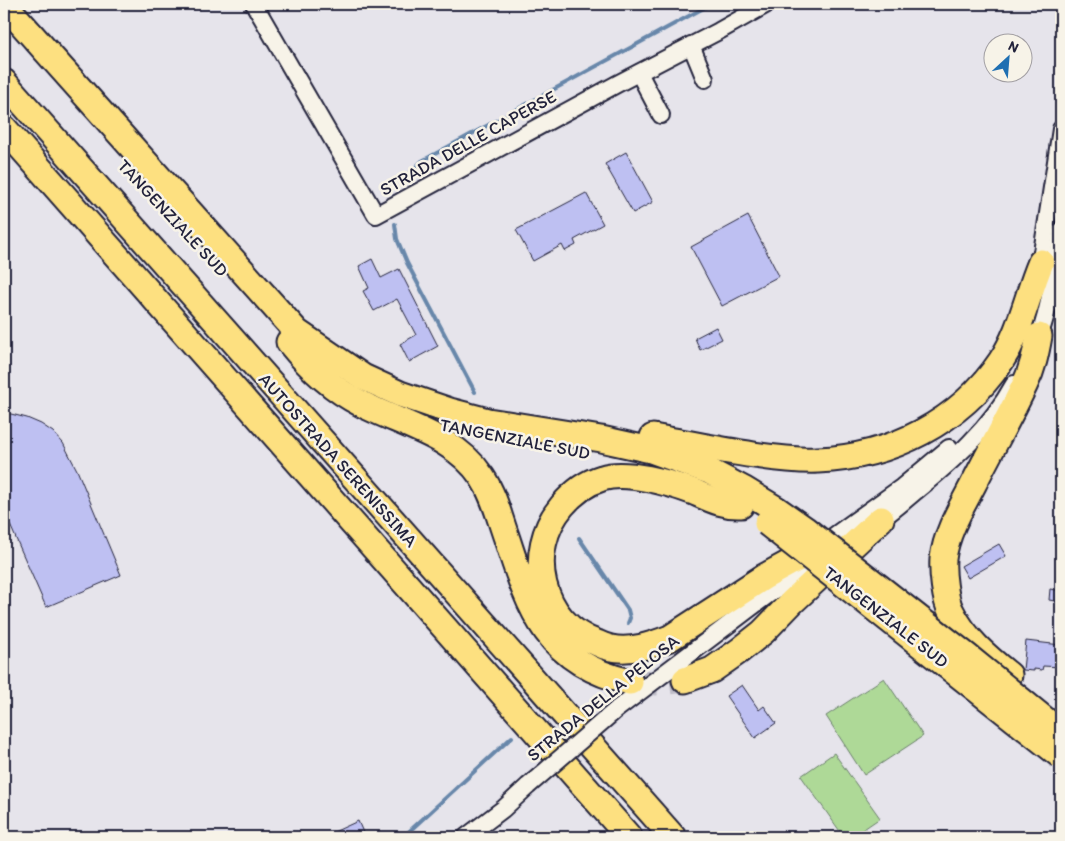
<svg xmlns="http://www.w3.org/2000/svg" width="1065" height="841" viewBox="0 0 1065 841" font-family="Itim,sans-serif">
	<style>
		.green { fill: #aed997; stroke: #687e69 }
		.lines { fill: none; stroke-linecap: round; stroke-linejoin: round }
		.stream { stroke: #6787aa; stroke-width: 4 }
		.building { fill: #bec0f2; stroke: #22223b }
		.highway-tunnel { stroke: #bfbdc8; stroke-width: 25; stroke-dasharray: 25 12; stroke-linecap: butt }
		.minor-casing { stroke: #22223b; stroke-width: 20 }
		.highway-casing { stroke: #22223b; stroke-width: 29 }
		.minor { stroke: #f7f3e8; stroke-width: 16 }
		.highway { stroke: #fde080; stroke-width: 25 }
		.minor-bridge-casing { stroke: #22223b; stroke-width: 20; stroke-linecap: butt }
		.highway-bridge-casing { stroke: #22223b; stroke-width: 29; stroke-linecap: butt }
		.minor-bridge { stroke: #f7f3e8; stroke-width: 16 }
		.highway-bridge { stroke: #fde080; stroke-width: 25 }
		.labels { text-anchor: middle; stroke-width: 5; stroke-linejoin: round; paint-order: stroke }
		.street-label { font-size: 18px; fill: #22223b; stroke: #f7f3e8 }
	</style>
	<rect width="100%" height="100%" fill="#e6e4eb"/>
	<filter id="ink" filterUnits="userSpaceOnUse"><feTurbulence type="fractalNoise" baseFrequency=".02" numOctaves="2"/><feDisplacementMap in="SourceGraphic" scale="10" xChannelSelector="R" yChannelSelector="G"/><feConvolveMatrix kernelMatrix="1 2 1 2 8 2 1 2 1" color-interpolation-filters="sRGB"/></filter>
	<g filter="url(#ink)">
		<!-- green -->
		<g class="green">
			<polygon points="884,678 923,736 864,775 826,716"/>
			<polygon points="834,753 880,818 852,837 844,837 801,776"/>
		</g>
		<g class="lines">
			<!-- stream -->
			<g class="stream">
				<polyline points="408,175 422,161 711,4"/>
				<polyline points="395,224 397,239 407,263 475,392"/>
				<polyline points="579,538 628,610 630,618 628,623"/>
				<polyline points="403,837 512,737"/>
			</g>
		</g>
		<!-- building -->
		<g class="building">
			<polygon points="626,152 653,202 633,213 605,164"/>
			<polygon points="586,193 603,224 574,240 576,245 565,251 562,245 533,261 516,230"/>
			<polygon points="748,216 779,276 722,306 691,247"/>
			<polygon points="372,259 381,278 399,269 438,346 409,362 400,344 416,335 397,299 374,311 363,291 369,288 359,266"/>
			<polygon points="716,327 722,339 700,350 695,338"/>
			<polygon points="11,414 27,418 41,424 53,432 63,443 77,470 121,575 46,607 7,518 4,519 4,415"/>
			<polygon points="999,544 1006,556 968,578 961,566"/>
			<polygon points="1050,589 1061,591 1061,602 1049,600"/>
			<polygon points="1026,641 1061,645 1061,667 1043,666 1042,670 1034,669 1034,671 1023,670"/>
			<polygon points="742,685 759,710 764,706 776,723 755,738 726,696"/>
			<polygon points="358,821 365,837 323,837"/>
		</g>
		<g class="lines">
			<!-- highway-tunnel -->
			<polyline class="highway-tunnel" points="633,682 660,683 685,680"/>
			<!-- minor casing -->
			<g class="minor-casing">
				<g id="minor">
					<polyline points="254,4 376,215 617,84 719,31 767,4"/>
					<polyline points="691,45 705,79"/>
					<polyline points="639,73 661,115"/>
					<polyline points="1039,272 1061,129"/>
					<path d="M1035,345C1050,316 1055,264 1061,231"/>
					<path d="M873,525C888,515 902,503 916,491C954,460 990,428 1014,384"/>
					<polyline points="817,548 902,487 949,448"/>
					<polyline points="617,709 769,594 824,558"/>
					<polyline points="466,837 503,809 528,786"/>
				</g>
			</g>
			<!-- highway casing -->
			<g class="highway-casing">
				<g id="highway">
					<polyline points="4,4 297,332 363,377 400,394 450,411 488,421 601,439 651,450 709,471 743,489 776,509"/>
					<polyline points="4,82 673,837"/>
					<polyline points="4,128 629,837"/>
					<path d="M289,342C309,367 332,389 360,403C402,425 455,436 482,477C494,495 499,516 506,536C530,610 546,663 630,682"/>
					<path d="M653,437C686,443 720,450 754,455C775,458 797,461 818,460C891,457 960,422 1001,361C1021,331 1027,295 1041,262"/>
					<path d="M741,505C723,506 710,499 694,492C670,483 626,470 602,478C585,483 573,493 562,506C524,551 540,623 597,643C601,645 606,647 611,648C631,652 652,645 670,638L764,577L817,548"/>
					<path d="M1009,675C987,657 964,638 951,611C945,600 942,572 943,559C946,533 961,508 973,485C990,451 1009,418 1025,384C1033,368 1036,353 1039,336"/>
					<polyline points="685,680 712,670 739,651 763,632 792,602 881,519"/>
				</g>
			</g>
			<!-- minor -->
			<use href="#minor" class="minor"/>
			<!-- highway -->
			<use href="#highway" class="highway"/>
			<!-- minor-bridge casing -->
			<g class="minor-bridge-casing">
				<polyline id="minor-bridge" points="528,786 617,709"/>
			</g>
			<!-- highway-bridge casing -->
			<g class="highway-bridge-casing">
				<g id="highway-bridge">
					<polyline points="776,509 806,530 968,657 1061,733"/>
					<polyline points="767,523 1061,756"/>
				</g>
			</g>
			<!-- minor-bridge -->
			<use href="#minor-bridge" class="minor-bridge"/>
			<!-- highway-bridge -->
			<use href="#highway-bridge" class="highway-bridge"/>
		</g>
	</g>
	<g class="labels">
		<!-- street labels -->
		<g class="street-label">
			<text transform="translate(468 143) rotate(-29)" y="6">STRADA DELLE CAPERSE</text>
			<text transform="translate(173 218) rotate(47)" y="6">TANGENZIALE SUD</text>
			<text transform="translate(515 439) rotate(11)" y="6">TANGENZIALE SUD</text>
			<text transform="translate(338 460) rotate(48)" y="6">AUTOSTRADA SERENISSIMA</text>
			<text transform="translate(886 617) rotate(38)" y="6">TANGENZIALE SUD</text>
			<text transform="translate(603 698) rotate(-39)" y="6">STRADA DELLA PELOSA</text>
		</g>
	</g>
	<!-- margin -->
	<rect width="1065" height="841" fill="none" stroke="#f7f3e8" stroke-width="20"/>
	<rect x="10" y="10" width="1045" height="821" fill="none" stroke="#22223b" stroke-width="2" filter="url(#ink)"/>
	<!-- north arrow -->
	<g transform="translate(1008 58) rotate(26)"><circle r="24" fill="#f7f3e8" stroke="#a29fa3"/>
	<path d="M0-4L9 19L0 12L-9 19Z" fill="#1f6fb2"/>
	<text y="-8" font-size="14" font-weight="bold" text-anchor="middle" fill="#22223b">N</text>
	</g>
</svg>
